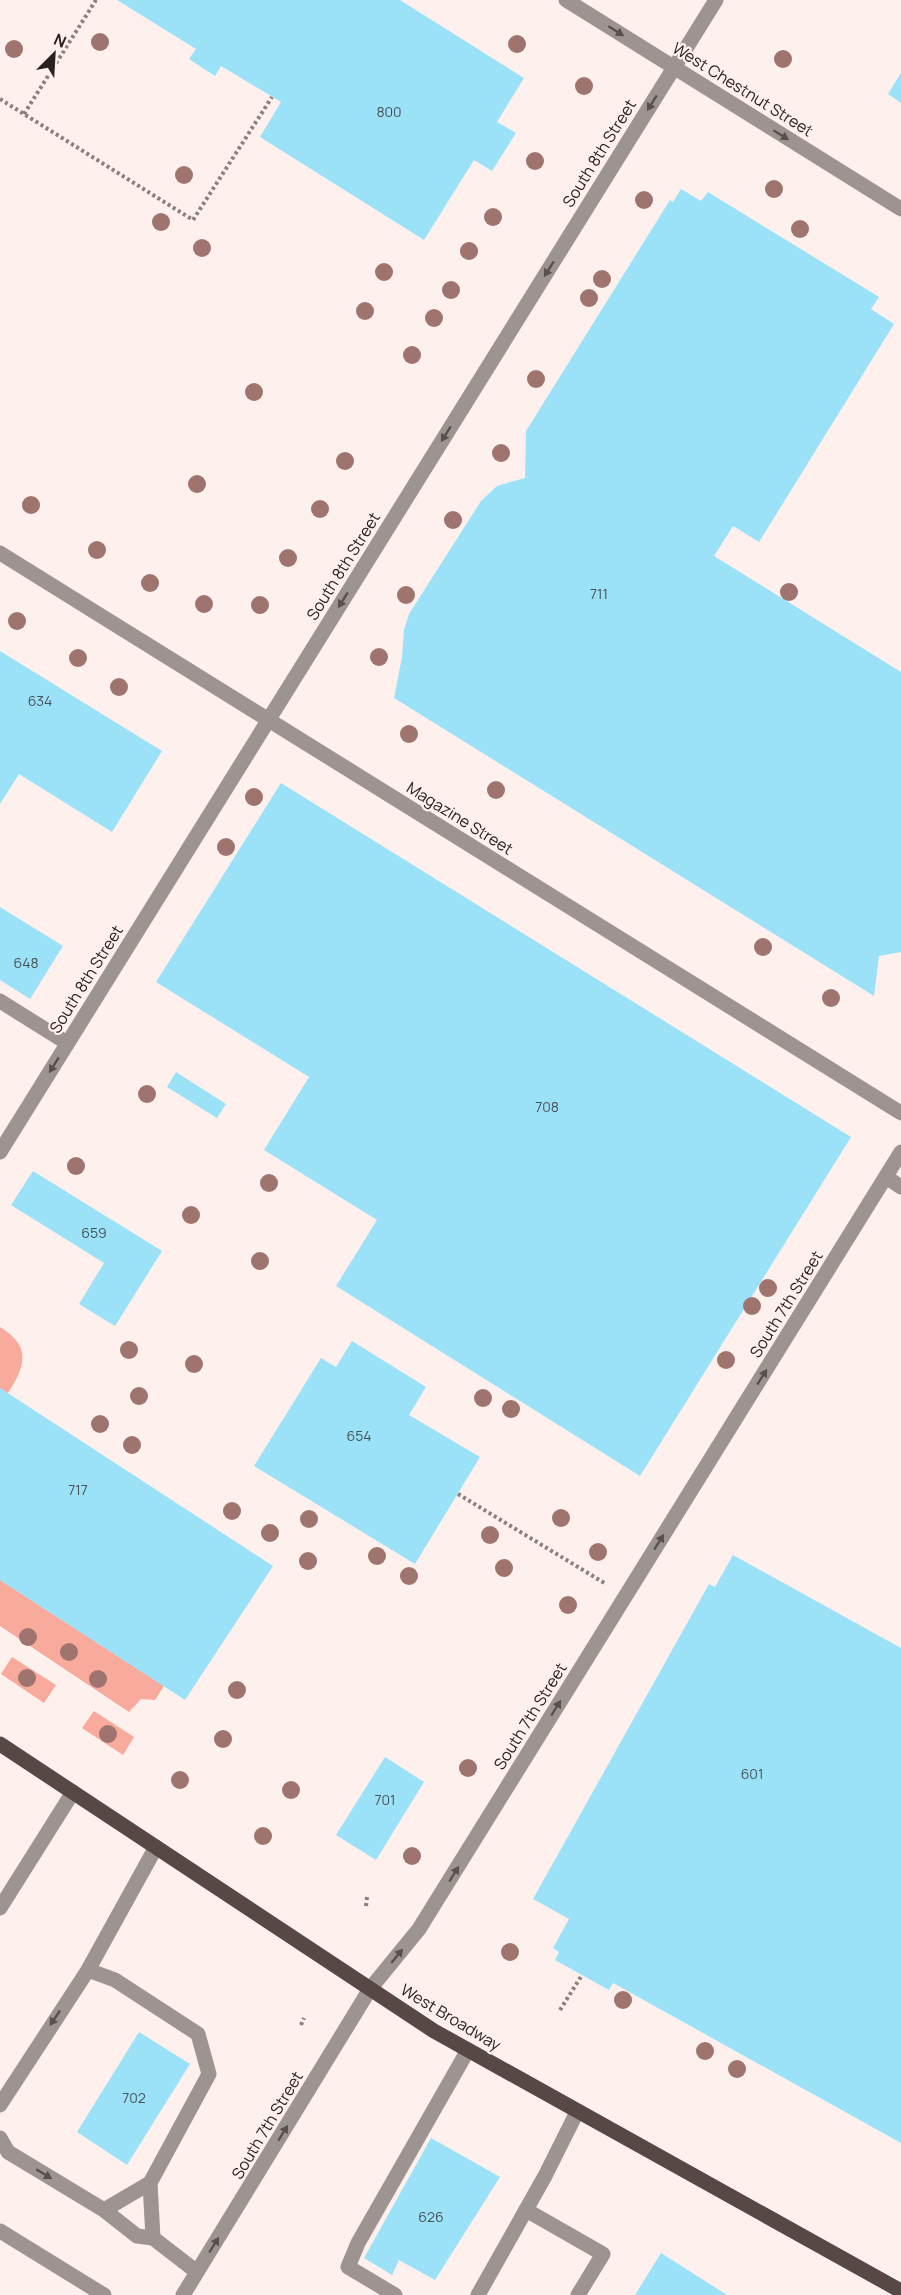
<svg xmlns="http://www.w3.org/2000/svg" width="901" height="2295" viewBox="0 0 901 2295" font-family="Manrope,sans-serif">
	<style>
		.green { fill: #f8aa9c }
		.building { fill: #9be2f9 }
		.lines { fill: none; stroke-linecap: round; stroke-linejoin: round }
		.path { stroke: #897f7c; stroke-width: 4; stroke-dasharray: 3 3; stroke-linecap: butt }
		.minor { stroke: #9d9492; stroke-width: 15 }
		.major { stroke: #574845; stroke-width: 15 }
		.tree { fill: #a0746e }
		.oneway { fill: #58504e }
		.labels { text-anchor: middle; stroke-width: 4.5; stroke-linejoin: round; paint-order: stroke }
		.number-label { font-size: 14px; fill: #465256 }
		.street-label { font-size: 16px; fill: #2a2220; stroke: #fdf0ed }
	</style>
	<rect width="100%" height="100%" fill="#fdf0ed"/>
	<!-- green -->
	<g class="green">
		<path d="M0,1327C31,1346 26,1365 8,1393L0,1388Z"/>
		<polygon points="0,1580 164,1686 155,1700 141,1699 129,1712 0,1626"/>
		<polygon points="12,1657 56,1685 44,1703 1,1674"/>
		<polygon points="94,1711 134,1737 123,1755 82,1728"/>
	</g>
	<!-- building -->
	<g class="building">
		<polygon points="117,0 400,0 524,78 497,122 516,133 492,171 474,160 424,240 260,137 281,102 221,66 215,76 189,59 196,49"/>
		<polygon points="901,73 901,103 888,94"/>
		<polygon points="681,189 701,201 708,192 879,297 871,309 894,324 759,542 733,526 714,556 901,672 901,952 879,956 874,996 394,698 402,657 404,630 409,614 481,501 497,486 525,478 526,431 670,200 673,202"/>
		<polygon points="0,651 162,751 112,832 19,774 0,804"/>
		<polygon points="281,783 851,1137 640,1476 336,1286 377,1220 264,1150 309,1077 156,982"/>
		<polygon points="0,907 63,946 30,999 0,980"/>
		<polygon points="176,1072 226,1104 217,1118 167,1087"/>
		<polygon points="33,1171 162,1251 115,1326 79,1304 104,1263 11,1205"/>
		<polygon points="352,1341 426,1387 409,1415 480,1457 415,1564 254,1466 321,1358 336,1367"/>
		<polygon points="0,1388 273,1566 185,1700 0,1580"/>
		<polygon points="733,1555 901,1648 901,2143 613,1983 609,1990 555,1960 559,1952 553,1948 569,1919 533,1899 709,1584 715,1587"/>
		<polygon points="385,1757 424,1782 376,1860 336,1835"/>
		<polygon points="139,2032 190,2064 127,2165 77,2132"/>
		<polygon points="431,2138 500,2177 435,2280 399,2260 392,2275 364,2258"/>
		<polygon points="661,2253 727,2295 635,2295"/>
	</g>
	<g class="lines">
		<!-- path -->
		<g class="path">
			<polyline points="0,99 193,220 272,97"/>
			<polyline points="24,114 96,0"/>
			<polyline points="458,1494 606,1584"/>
			<polyline points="366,1906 367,1897"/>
			<polyline points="560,2010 582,1975"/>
			<polyline points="301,2025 304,2018"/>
		</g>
		<!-- minor -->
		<g class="minor">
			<polyline points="566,0 901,209"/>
			<polyline points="0,553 901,1113"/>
			<polyline points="0,1001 67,1043"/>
			<polyline points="0,1152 716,0"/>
			<polyline points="886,1177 901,1187"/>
			<polyline points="0,1908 73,1792"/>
			<polyline points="88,1970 115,1980 198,2034 209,2074 150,2183 153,2238 197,2272"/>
			<polyline points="0,2105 88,1970 156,1847"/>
			<polyline points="0,2138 8,2152 104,2210 137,2236 153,2238"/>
			<polyline points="104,2210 150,2183"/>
			<polyline points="526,2210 603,2254 578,2295"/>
			<polyline points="0,2231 104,2295"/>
			<polyline points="183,2295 370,1989 419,1929 901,1152"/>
			<polyline points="395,2295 348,2267 358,2243 468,2050"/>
			<polyline points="478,2295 545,2176 577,2112"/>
		</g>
		<!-- major -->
		<polyline class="major" points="0,1744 434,2031 901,2291"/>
	</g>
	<!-- trees -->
	<g class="tree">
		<circle cx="100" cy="42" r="9"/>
		<circle cx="517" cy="44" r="9"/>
		<circle cx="14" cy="49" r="9"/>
		<circle cx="783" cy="59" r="9"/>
		<circle cx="584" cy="86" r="9"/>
		<circle cx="535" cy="161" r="9"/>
		<circle cx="184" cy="175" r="9"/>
		<circle cx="774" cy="189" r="9"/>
		<circle cx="644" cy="200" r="9"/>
		<circle cx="493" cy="217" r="9"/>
		<circle cx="161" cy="222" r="9"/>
		<circle cx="800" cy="229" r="9"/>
		<circle cx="202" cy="248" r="9"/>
		<circle cx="469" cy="251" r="9"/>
		<circle cx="384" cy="272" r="9"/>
		<circle cx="602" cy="279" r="9"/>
		<circle cx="451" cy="290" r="9"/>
		<circle cx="589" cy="298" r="9"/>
		<circle cx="365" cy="311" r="9"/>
		<circle cx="434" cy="318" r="9"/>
		<circle cx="412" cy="355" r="9"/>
		<circle cx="536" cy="379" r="9"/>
		<circle cx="254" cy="392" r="9"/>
		<circle cx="501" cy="453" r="9"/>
		<circle cx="345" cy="461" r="9"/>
		<circle cx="197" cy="484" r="9"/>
		<circle cx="31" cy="505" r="9"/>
		<circle cx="320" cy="509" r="9"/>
		<circle cx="453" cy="520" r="9"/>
		<circle cx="97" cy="550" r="9"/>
		<circle cx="288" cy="558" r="9"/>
		<circle cx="150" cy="583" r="9"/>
		<circle cx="789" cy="592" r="9"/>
		<circle cx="406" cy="595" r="9"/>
		<circle cx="204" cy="604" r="9"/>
		<circle cx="260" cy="605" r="9"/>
		<circle cx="17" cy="621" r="9"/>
		<circle cx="379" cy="657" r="9"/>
		<circle cx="78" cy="658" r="9"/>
		<circle cx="119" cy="687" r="9"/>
		<circle cx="409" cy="734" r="9"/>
		<circle cx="496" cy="790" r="9"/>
		<circle cx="254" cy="797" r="9"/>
		<circle cx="226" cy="847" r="9"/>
		<circle cx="763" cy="947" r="9"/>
		<circle cx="831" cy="998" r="9"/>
		<circle cx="147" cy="1094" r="9"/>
		<circle cx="76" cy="1166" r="9"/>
		<circle cx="269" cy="1183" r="9"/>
		<circle cx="191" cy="1215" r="9"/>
		<circle cx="260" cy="1261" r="9"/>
		<circle cx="768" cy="1288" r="9"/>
		<circle cx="752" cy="1306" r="9"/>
		<circle cx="129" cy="1350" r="9"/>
		<circle cx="726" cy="1360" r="9"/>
		<circle cx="194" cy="1364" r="9"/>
		<circle cx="139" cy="1396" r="9"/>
		<circle cx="483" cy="1398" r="9"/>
		<circle cx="511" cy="1409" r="9"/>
		<circle cx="100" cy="1424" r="9"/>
		<circle cx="132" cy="1445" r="9"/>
		<circle cx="232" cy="1511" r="9"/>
		<circle cx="561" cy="1518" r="9"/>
		<circle cx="309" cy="1519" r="9"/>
		<circle cx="270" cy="1533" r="9"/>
		<circle cx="490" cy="1535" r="9"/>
		<circle cx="598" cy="1552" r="9"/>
		<circle cx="377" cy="1556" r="9"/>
		<circle cx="308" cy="1561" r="9"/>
		<circle cx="504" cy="1568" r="9"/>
		<circle cx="409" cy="1576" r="9"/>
		<circle cx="568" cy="1605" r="9"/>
		<circle cx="28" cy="1637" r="9"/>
		<circle cx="69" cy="1652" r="9"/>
		<circle cx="27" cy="1678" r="9"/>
		<circle cx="98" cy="1679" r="9"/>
		<circle cx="237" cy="1690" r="9"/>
		<circle cx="108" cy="1734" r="9"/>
		<circle cx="223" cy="1739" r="9"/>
		<circle cx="468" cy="1768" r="9"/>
		<circle cx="180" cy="1780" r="9"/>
		<circle cx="291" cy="1790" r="9"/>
		<circle cx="263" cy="1836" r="9"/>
		<circle cx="412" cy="1856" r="9"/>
		<circle cx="510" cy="1952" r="9"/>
		<circle cx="623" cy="2000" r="9"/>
		<circle cx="705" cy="2051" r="9"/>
		<circle cx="737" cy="2069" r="9"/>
	</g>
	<!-- one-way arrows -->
	<defs><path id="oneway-solid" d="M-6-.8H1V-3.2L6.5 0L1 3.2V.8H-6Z" transform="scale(1.5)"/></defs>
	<g class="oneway">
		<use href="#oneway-solid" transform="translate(616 31) rotate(32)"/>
		<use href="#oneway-solid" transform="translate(652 103) rotate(122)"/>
		<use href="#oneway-solid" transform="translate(781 135) rotate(32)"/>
		<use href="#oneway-solid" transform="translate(549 269) rotate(122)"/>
		<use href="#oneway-solid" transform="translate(446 434) rotate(122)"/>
		<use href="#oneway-solid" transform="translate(343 600) rotate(122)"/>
		<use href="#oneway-solid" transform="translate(54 1065) rotate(122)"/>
		<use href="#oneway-solid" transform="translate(762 1377) rotate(-58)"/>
		<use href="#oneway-solid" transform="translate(659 1542) rotate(-58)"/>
		<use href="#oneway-solid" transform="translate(556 1708) rotate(-58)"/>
		<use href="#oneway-solid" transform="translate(454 1874) rotate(-58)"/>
		<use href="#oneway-solid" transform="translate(397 1956) rotate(-51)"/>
		<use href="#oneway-solid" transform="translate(55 2018) rotate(124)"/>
		<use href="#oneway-solid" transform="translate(283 2133) rotate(-59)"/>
		<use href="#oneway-solid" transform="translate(44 2174) rotate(31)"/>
		<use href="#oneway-solid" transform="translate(214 2245) rotate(-58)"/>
	</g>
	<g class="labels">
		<!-- number labels -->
		<g class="number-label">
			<text x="389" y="117">800</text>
			<text x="599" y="599">711</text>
			<text x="40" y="706">634</text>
			<text x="26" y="968">648</text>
			<text x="547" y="1112">708</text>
			<text x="94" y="1238">659</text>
			<text x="359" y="1441">654</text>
			<text x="78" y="1495">717</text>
			<text x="752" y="1779">601</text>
			<text x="385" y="1805">701</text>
			<text x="134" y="2103">702</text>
			<text x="431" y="2222">626</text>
		</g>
		<!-- street labels -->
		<g class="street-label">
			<text transform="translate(743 89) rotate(32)" y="6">West Chestnut Street</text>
			<text transform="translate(599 153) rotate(-58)" y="6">South 8th Street</text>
			<text transform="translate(343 566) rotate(-58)" y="6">South 8th Street</text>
			<text transform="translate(460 818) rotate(32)" y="6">Magazine Street</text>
			<text transform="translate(86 979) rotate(-58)" y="6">South 8th Street</text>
			<text transform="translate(786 1304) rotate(-58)" y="6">South 7th Street</text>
			<text transform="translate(530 1716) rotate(-58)" y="6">South 7th Street</text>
			<text transform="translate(451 2017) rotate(31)" y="6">West Broadway</text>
			<text transform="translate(267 2125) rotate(-59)" y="6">South 7th Street</text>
		</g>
	</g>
	<!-- north arrow -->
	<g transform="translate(54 54) rotate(24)" stroke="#fdf0ed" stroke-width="4.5" paint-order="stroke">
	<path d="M0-4.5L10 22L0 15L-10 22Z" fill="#2a2220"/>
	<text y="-9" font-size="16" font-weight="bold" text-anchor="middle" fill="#2a2220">N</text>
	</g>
</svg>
